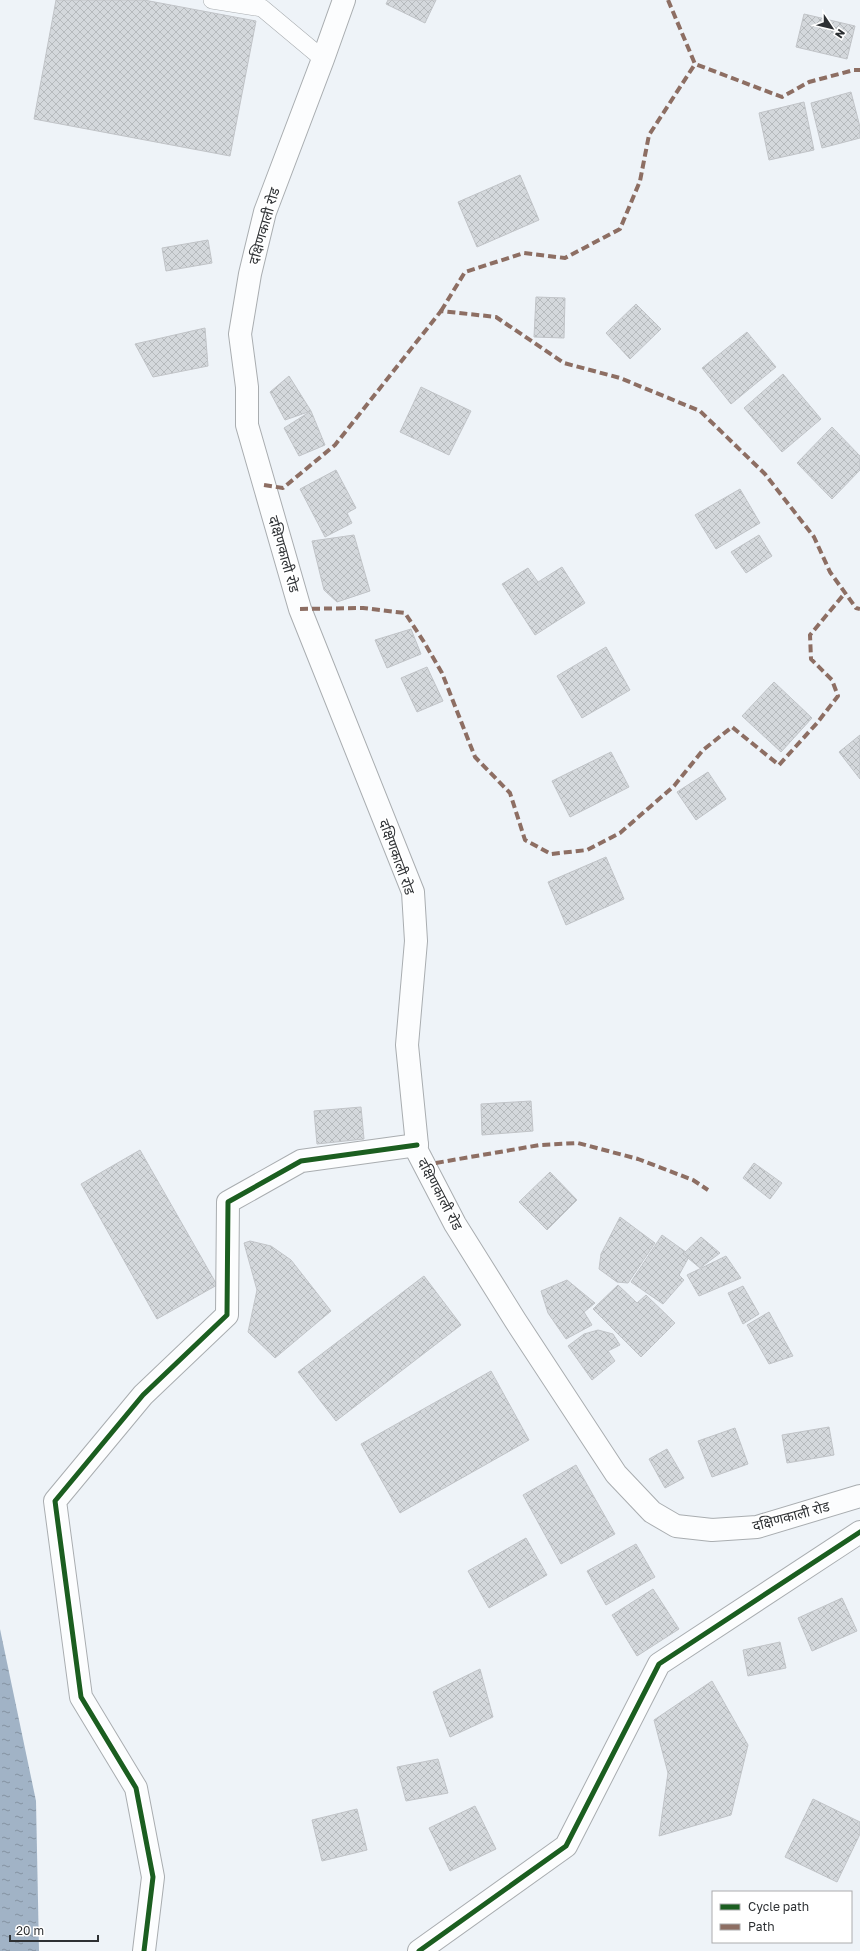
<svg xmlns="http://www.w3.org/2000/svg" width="860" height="1951" viewBox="0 0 860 1951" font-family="'Golos Text','Noto Sans Devanagari',sans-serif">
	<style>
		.water { fill: url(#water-ripples) }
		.building { fill: url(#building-cross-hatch); stroke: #c1c4c8 }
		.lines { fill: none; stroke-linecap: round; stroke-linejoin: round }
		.lane-casing { stroke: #a9adb0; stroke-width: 18 }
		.street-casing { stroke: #a9adb0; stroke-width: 24 }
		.secondary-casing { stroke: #a9adb0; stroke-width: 24 }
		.lane { stroke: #fcfdfe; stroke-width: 17 }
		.street { stroke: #fcfdfe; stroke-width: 22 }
		.secondary { stroke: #fcfdfe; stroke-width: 22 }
		.quiet { stroke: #8d6e63; stroke-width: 4; stroke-dasharray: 8 4; stroke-linecap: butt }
		.cycleway-casing { stroke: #fff; stroke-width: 8 }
		.cycleway { stroke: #1b5e20; stroke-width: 5 }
		.labels { text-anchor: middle; stroke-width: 3.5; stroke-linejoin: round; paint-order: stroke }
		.street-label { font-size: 14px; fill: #2d3033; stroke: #fff }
	</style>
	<defs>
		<pattern id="water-ripples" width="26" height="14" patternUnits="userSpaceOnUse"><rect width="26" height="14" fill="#a1b3c6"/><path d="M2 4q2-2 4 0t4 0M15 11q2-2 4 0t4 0" fill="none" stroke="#8492a1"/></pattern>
		<pattern id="building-cross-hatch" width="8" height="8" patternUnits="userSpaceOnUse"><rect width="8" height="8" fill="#d4d8dc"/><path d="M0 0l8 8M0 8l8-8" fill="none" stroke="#b6babd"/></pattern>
	</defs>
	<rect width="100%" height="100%" fill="#eef3f8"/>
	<!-- water -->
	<polygon class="water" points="0,1629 36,1801 39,1951 0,1951"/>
	<!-- building -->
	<g class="building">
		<polygon points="56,0 144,0 256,21 230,156 34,119"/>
		<polygon points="388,0 436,0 425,23 386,4"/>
		<polygon points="804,14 855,26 847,59 796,47"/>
		<polygon points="851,92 860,127 860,138 822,148 811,103"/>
		<polygon points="804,102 814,150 769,160 759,113"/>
		<polygon points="520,175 539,220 477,247 458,202"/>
		<polygon points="208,240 212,263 166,271 162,248"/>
		<polygon points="536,297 565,298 564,338 534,337"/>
		<polygon points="636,304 661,329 630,359 606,333"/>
		<polygon points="205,328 208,366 153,377 135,344"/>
		<polygon points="747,332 776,367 731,404 702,368"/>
		<polygon points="783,374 821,419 782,452 744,408"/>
		<polygon points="289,376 311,411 285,420 270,392"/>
		<polygon points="421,387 471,411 449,455 400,432"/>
		<polygon points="311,411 325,445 299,456 284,428"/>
		<polygon points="832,427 860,456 860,470 832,499 797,463"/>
		<polygon points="336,470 356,508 347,513 352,523 325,537 300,489"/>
		<polygon points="740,489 760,523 716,549 695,515"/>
		<polygon points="354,535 370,591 337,602 324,590 312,541"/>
		<polygon points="759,535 772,556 746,573 731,552"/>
		<polygon points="562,567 585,603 535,635 502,584 528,568 538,582"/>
		<polygon points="411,629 421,654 387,668 375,640"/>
		<polygon points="606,647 630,690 582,718 557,676"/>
		<polygon points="427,667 443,701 417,712 401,678"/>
		<polygon points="774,682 812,718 781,752 742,716"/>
		<polygon points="860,735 860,779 839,752"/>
		<polygon points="611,752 629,787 570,817 552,781"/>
		<polygon points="708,772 726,799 696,820 677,792"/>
		<polygon points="606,857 624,899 566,925 548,882"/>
		<polygon points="531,1101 533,1131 482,1135 481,1104"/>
		<polygon points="361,1107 364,1139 317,1144 314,1111"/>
		<polygon points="140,1150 217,1285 157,1319 81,1184"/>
		<polygon points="754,1163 782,1183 770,1199 743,1178"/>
		<polygon points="550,1172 577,1200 547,1230 519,1202"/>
		<polygon points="620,1217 655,1243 628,1283 617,1282 599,1269 601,1254"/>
		<polygon points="662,1235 690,1255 679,1275 684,1280 663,1304 631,1282"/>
		<polygon points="701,1237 720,1253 700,1268 683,1254"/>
		<polygon points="250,1241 271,1246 291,1260 331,1311 275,1358 248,1332 257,1290 244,1243"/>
		<polygon points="726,1256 741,1278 699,1296 687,1275"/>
		<polygon points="424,1276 461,1325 336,1421 298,1372"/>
		<polygon points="567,1280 595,1303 584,1312 592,1325 566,1339 548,1313 541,1291"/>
		<polygon points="618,1285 637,1303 646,1295 675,1323 641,1357 593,1309"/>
		<polygon points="743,1286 759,1314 743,1324 728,1293"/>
		<polygon points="769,1312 793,1356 769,1364 747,1325"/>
		<polygon points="598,1330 613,1334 620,1345 608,1351 615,1361 592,1380 568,1346 584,1334"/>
		<polygon points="491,1371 529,1440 400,1513 361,1444"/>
		<polygon points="829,1427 834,1455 787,1463 782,1435"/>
		<polygon points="735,1428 748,1464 712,1477 698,1441"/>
		<polygon points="667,1449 684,1478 665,1488 649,1459"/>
		<polygon points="576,1465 615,1534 561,1564 523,1495"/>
		<polygon points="526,1538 547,1575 489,1608 468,1571"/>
		<polygon points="636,1544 655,1577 606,1605 587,1571"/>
		<polygon points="653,1589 679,1629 637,1656 612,1615"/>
		<polygon points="842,1598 857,1631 812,1651 798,1618"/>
		<polygon points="780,1642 786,1668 748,1676 743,1650"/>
		<polygon points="480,1669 493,1717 450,1737 433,1692"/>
		<polygon points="712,1681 748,1745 731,1815 659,1836 668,1773 654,1720"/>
		<polygon points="438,1759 448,1793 406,1801 397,1767"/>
		<polygon points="813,1799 860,1822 860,1834 837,1882 785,1857"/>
		<polygon points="475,1806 496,1849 450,1871 429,1828"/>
		<polygon points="357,1809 367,1850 322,1861 312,1820"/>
	</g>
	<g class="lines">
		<!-- lane casing -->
		<g class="lane-casing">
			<polyline id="lane" points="212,0 262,8 323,59"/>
		</g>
		<!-- street casing -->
		<g class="street-casing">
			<g id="street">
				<polyline points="144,1951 153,1877 136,1788 81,1697 55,1501 143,1395 227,1315 228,1202 301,1161 417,1145"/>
				<polyline points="419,1951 566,1846 659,1664 860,1532"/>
			</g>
		</g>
		<!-- secondary casing -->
		<g class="secondary-casing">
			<polyline id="secondary" points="344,0 323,59 265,212 250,274 240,334 247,387 247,425 300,609 413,892 416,941 407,1045 417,1145 415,1147 455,1224 515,1320 616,1474 652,1512 676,1526 712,1530 757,1527 860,1496"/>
		</g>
		<!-- lane -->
		<use href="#lane" class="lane"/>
		<!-- street -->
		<use href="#street" class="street"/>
		<!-- secondary -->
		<use href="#secondary" class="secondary"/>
		<!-- quiet -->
		<g class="quiet">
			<polyline points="668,0 695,64 782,97 809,82 854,70 860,70"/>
			<polyline points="441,311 465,272 524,253 565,258 620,229 640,181 649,135 695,64"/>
			<polyline points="264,485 283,488 335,445 441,311 496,317 564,363 620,378 700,411 765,474 814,537 830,572 856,608 860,609"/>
			<polyline points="300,609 363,608 405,613 424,642 442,673 475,757 510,793 525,840 551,854 587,850 620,833 674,786 703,750 732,727 779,765 817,723 838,696 832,680 811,659 810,635 845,593"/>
			<polyline points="424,1165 540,1145 578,1143 638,1159 693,1180 708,1190"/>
		</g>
		<!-- cycleway casing -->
		<g class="cycleway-casing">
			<g id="cycleway">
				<polyline points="144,1951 153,1877 136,1788 81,1697 55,1501 143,1395 227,1315 228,1202 301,1161 417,1145"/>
				<polyline points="419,1951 566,1846 659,1664 860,1532"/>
			</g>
		</g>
		<!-- cycleway -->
		<use href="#cycleway" class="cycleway"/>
	</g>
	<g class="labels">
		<!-- street labels -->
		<g class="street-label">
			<text transform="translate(264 226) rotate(-74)" y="5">दक्षिणकाली रोड</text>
			<text transform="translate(284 554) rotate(74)" y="5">दक्षिणकाली रोड</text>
			<text transform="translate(397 857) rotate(70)" y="5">दक्षिणकाली रोड</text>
			<text transform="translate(440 1194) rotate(62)" y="5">दक्षिणकाली रोड</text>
			<text transform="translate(791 1516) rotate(-15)" y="5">दक्षिणकाली रोड</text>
		</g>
	</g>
	<!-- legend -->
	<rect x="712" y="1891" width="140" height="52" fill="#ffffff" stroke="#abacad"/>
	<rect x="720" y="1904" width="20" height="6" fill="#1b5e20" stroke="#abacad"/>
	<text x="748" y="1911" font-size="12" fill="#2d3033">Cycle path</text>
	<rect x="720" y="1924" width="20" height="6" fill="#8d6e63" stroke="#abacad"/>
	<text x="748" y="1931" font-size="12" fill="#2d3033">Path</text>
	<!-- north arrow -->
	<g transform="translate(832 28) rotate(125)" stroke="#ffffff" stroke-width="3" paint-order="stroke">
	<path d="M0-3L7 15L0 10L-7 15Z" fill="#2d3033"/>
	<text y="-6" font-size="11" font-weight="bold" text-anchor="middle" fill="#2d3033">N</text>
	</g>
	<!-- scale -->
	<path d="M10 1935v6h88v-6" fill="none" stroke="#2d3033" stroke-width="2"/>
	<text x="16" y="1935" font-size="12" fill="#2d3033" stroke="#ffffff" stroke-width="3" paint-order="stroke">20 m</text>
</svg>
